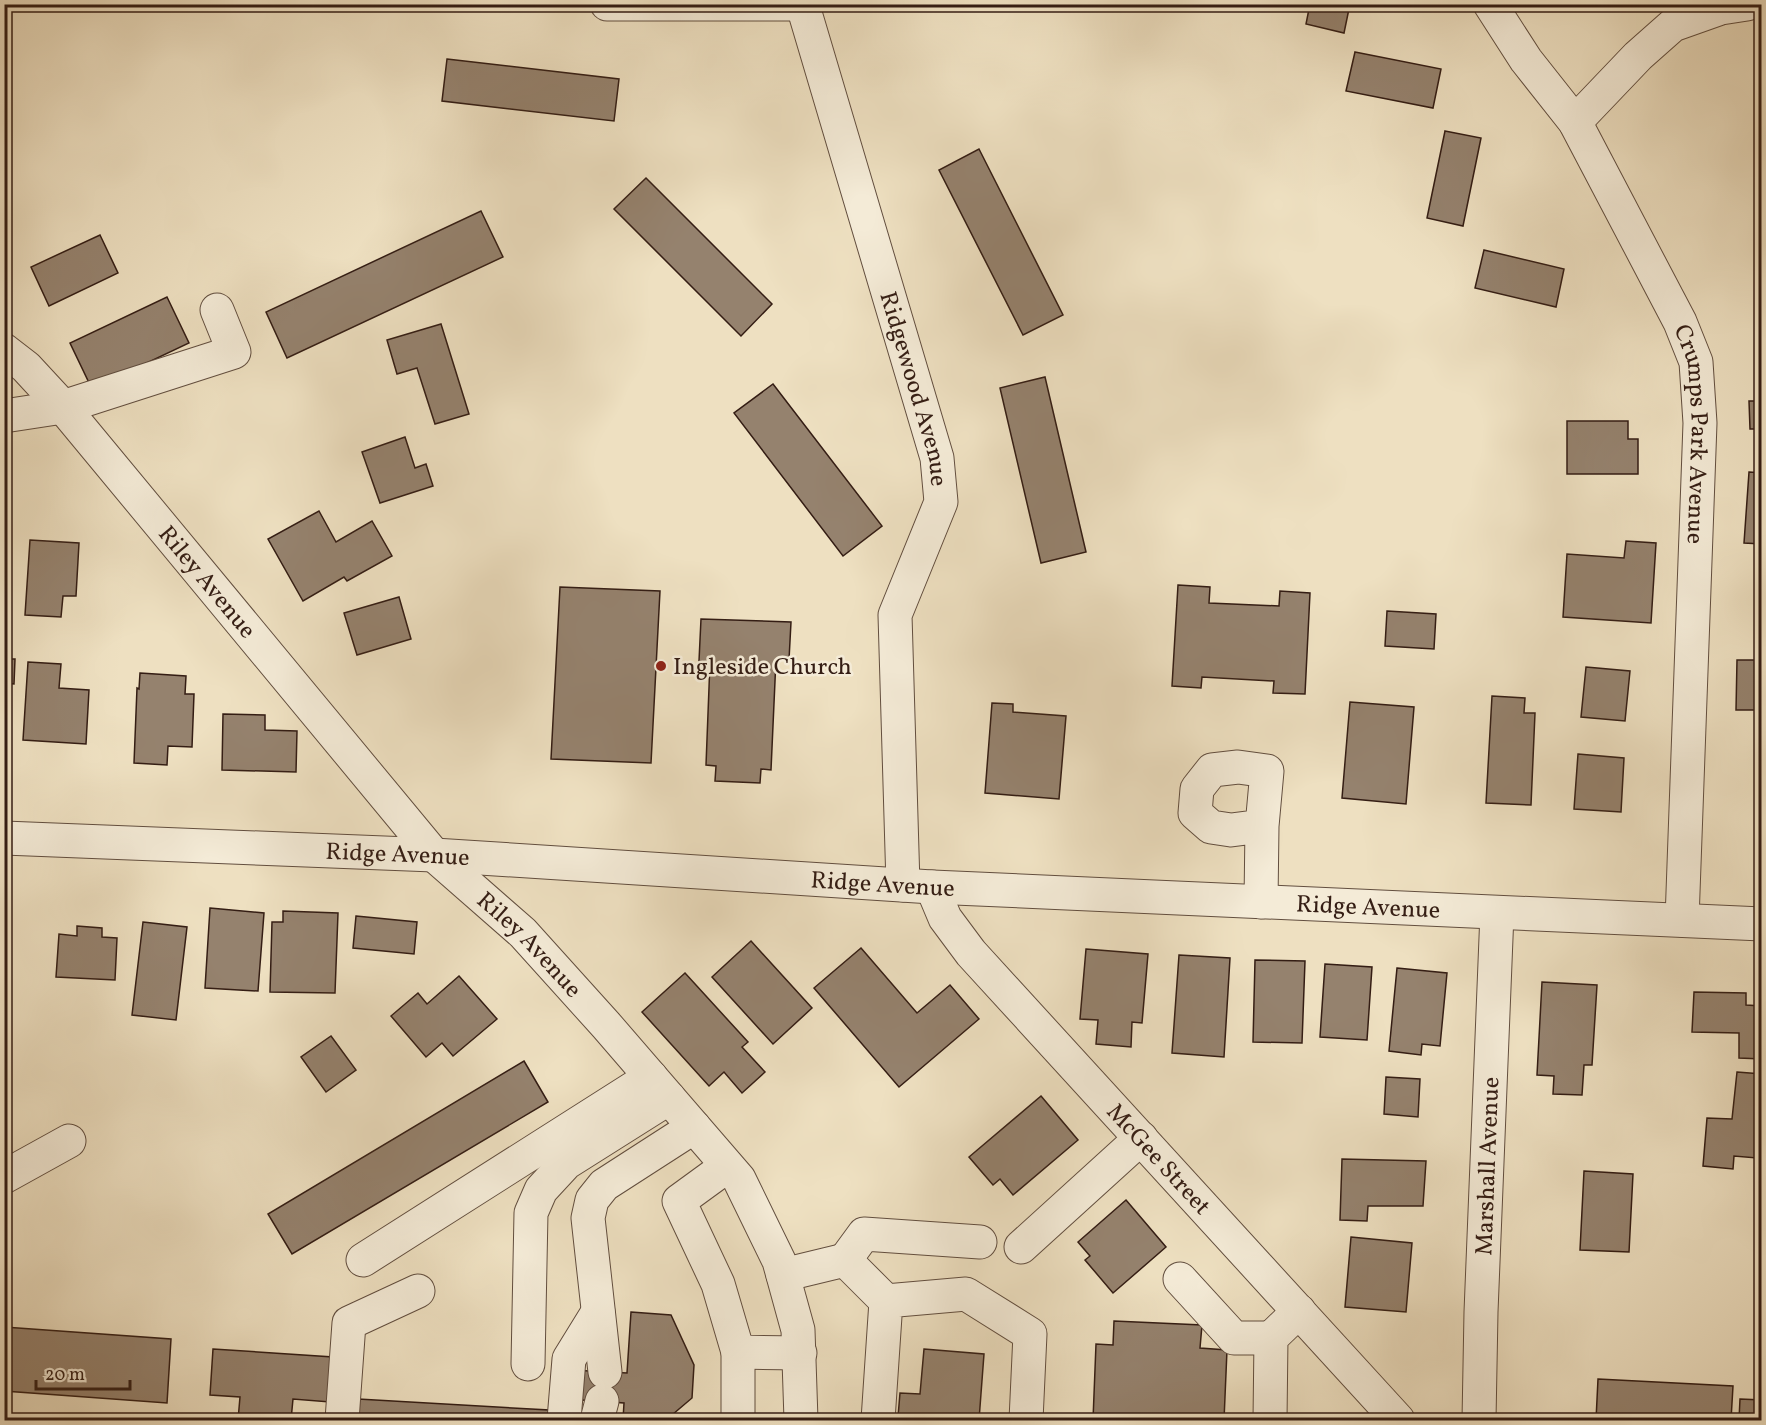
<svg xmlns="http://www.w3.org/2000/svg" width="1766" height="1425" viewBox="0 0 1766 1425" font-family="Vollkorn,serif">
	<style>
		.building { fill: #95826e; stroke: #341d14; stroke-width: 1.5 }
		.lines { fill: none; stroke-linecap: round; stroke-linejoin: round }
		.minor-casing { stroke: #624e3f; stroke-width: 35 }
		.minor { stroke: #f4ebd7; stroke-width: 33 }
		.poi-dot { fill: #8f2418; stroke: #f4ebd7; stroke-width: 2 }
		.labels { text-anchor: middle; stroke-width: 5; stroke-linejoin: round; paint-order: stroke }
		.street-label { font-size: 24px; fill: #341d14; stroke: #f4ebd7 }
		.poi-label { font-size: 24px; fill: #341d14; stroke: #f4ebd7; text-anchor: start }
	</style>
	<rect width="100%" height="100%" fill="#eee0c1"/>
	<filter id="stains"><feTurbulence type="fractalNoise" baseFrequency=".00333" numOctaves="4"/><feColorMatrix values="0 0 0 0 .2 0 0 0 0 .09 0 0 0 0 .02 0 0 0 .5 -.17"/></filter>
	<radialGradient id="worn" r=".72"><stop offset=".6" stop-color="#630" stop-opacity="0"/><stop offset="1" stop-color="#630" stop-opacity=".3"/></radialGradient>
	<!-- building -->
	<g class="building">
		<polygon points="1310,4 1350,4 1344,33 1306,24"/>
		<polygon points="1355,52 1441,69 1433,108 1346,91"/>
		<polygon points="447,59 619,79 614,121 442,101"/>
		<polygon points="1445,131 1481,138 1463,226 1427,218"/>
		<polygon points="979,149 1063,315 1023,335 939,170"/>
		<polygon points="646,178 772,304 741,336 614,209"/>
		<polygon points="481,211 503,257 287,358 266,312"/>
		<polygon points="100,235 118,273 49,306 31,267"/>
		<polygon points="1484,250 1564,269 1556,307 1475,288"/>
		<polygon points="167,297 189,343 92,389 70,343"/>
		<polygon points="441,324 469,414 435,424 417,368 397,374 387,340"/>
		<polygon points="1045,377 1086,552 1041,563 1000,388"/>
		<polygon points="773,384 882,526 843,556 734,413"/>
		<polygon points="1749,401 1762,401 1762,429 1750,429"/>
		<polygon points="1567,421 1628,421 1628,439 1638,439 1638,474 1567,474"/>
		<polygon points="405,437 415,468 426,464 433,486 380,503 362,452"/>
		<polygon points="1749,472 1762,473 1762,544 1744,543"/>
		<polygon points="319,511 336,542 372,521 392,556 347,581 344,577 303,601 268,539"/>
		<polygon points="30,540 79,543 76,596 63,596 61,617 25,615"/>
		<polygon points="1626,541 1656,543 1651,623 1563,617 1567,554 1624,558"/>
		<polygon points="1178,585 1210,587 1209,603 1279,606 1280,591 1310,593 1305,694 1273,693 1274,681 1202,677 1201,688 1172,686"/>
		<polygon points="560,587 660,591 651,763 551,759"/>
		<polygon points="399,597 411,639 357,655 344,613"/>
		<polygon points="1387,611 1436,614 1434,649 1385,646"/>
		<polygon points="701,619 791,622 789,660 776,659 771,770 761,769 760,783 715,781 716,766 706,765 710,662 699,661"/>
		<polygon points="4,659 15,659 14,684 4,683"/>
		<polygon points="1737,660 1762,660 1762,710 1736,710"/>
		<polygon points="28,662 61,664 59,688 89,690 86,744 23,740"/>
		<polygon points="1586,667 1630,671 1625,721 1581,717"/>
		<polygon points="140,673 186,676 185,694 194,694 192,747 168,746 167,765 134,763 137,688 139,689"/>
		<polygon points="1492,696 1525,698 1524,713 1535,713 1531,805 1486,803"/>
		<polygon points="1350,702 1414,707 1406,804 1342,798"/>
		<polygon points="992,703 1013,704 1013,712 1066,716 1059,799 985,793"/>
		<polygon points="223,714 265,715 265,730 297,731 296,772 222,770"/>
		<polygon points="1578,754 1624,758 1621,812 1574,809"/>
		<polygon points="210,908 264,913 258,991 205,988"/>
		<polygon points="283,911 338,913 335,993 270,992 272,922 283,922"/>
		<polygon points="356,916 417,922 414,954 353,948"/>
		<polygon points="143,922 187,927 176,1020 132,1015"/>
		<polygon points="77,926 102,928 102,937 117,938 115,980 56,977 59,934 77,936"/>
		<polygon points="751,941 812,1008 773,1044 712,977"/>
		<polygon points="861,948 917,1013 950,985 979,1019 899,1087 814,988"/>
		<polygon points="1086,949 1148,954 1142,1023 1132,1022 1131,1047 1096,1044 1098,1020 1080,1019"/>
		<polygon points="1179,955 1230,958 1224,1057 1172,1053"/>
		<polygon points="1255,960 1305,961 1302,1043 1253,1042"/>
		<polygon points="1325,964 1372,967 1367,1040 1320,1037"/>
		<polygon points="1397,968 1447,973 1440,1046 1422,1044 1421,1055 1389,1051"/>
		<polygon points="685,973 748,1042 742,1047 765,1072 742,1093 724,1072 709,1086 642,1012"/>
		<polygon points="459,976 497,1019 453,1056 442,1043 426,1057 391,1016 418,993 427,1004"/>
		<polygon points="1542,982 1597,985 1592,1065 1584,1065 1582,1095 1553,1094 1554,1076 1537,1075"/>
		<polygon points="1694,992 1746,993 1746,1005 1762,1006 1762,1059 1739,1058 1739,1033 1692,1032"/>
		<polygon points="331,1036 356,1070 326,1092 301,1057"/>
		<polygon points="524,1061 548,1102 292,1254 268,1214"/>
		<polygon points="1737,1072 1762,1074 1762,1126 1759,1126 1757,1158 1734,1156 1733,1169 1703,1166 1707,1118 1732,1119"/>
		<polygon points="1386,1077 1420,1079 1418,1117 1384,1114"/>
		<polygon points="1041,1096 1078,1140 1013,1195 1000,1179 993,1185 969,1157"/>
		<polygon points="1342,1159 1426,1161 1423,1206 1368,1206 1367,1221 1340,1220"/>
		<polygon points="1584,1171 1633,1174 1629,1252 1580,1250"/>
		<polygon points="1126,1200 1166,1247 1113,1293 1085,1260 1090,1256 1078,1242"/>
		<polygon points="1351,1237 1412,1243 1406,1312 1345,1307"/>
		<polygon points="631,1312 671,1315 694,1365 692,1398 666,1420 623,1420 624,1403 568,1399 571,1370 627,1373"/>
		<polygon points="1114,1321 1202,1325 1200,1348 1227,1350 1224,1420 1093,1420 1096,1344 1113,1345"/>
		<polygon points="4,1327 171,1339 167,1403 4,1391"/>
		<polygon points="213,1349 333,1357 330,1402 293,1399 291,1420 238,1420 240,1397 210,1395"/>
		<polygon points="924,1349 984,1354 979,1420 922,1420 898,1417 900,1393 920,1394"/>
		<polygon points="1598,1379 1733,1386 1731,1420 1596,1420"/>
		<polygon points="358,1399 549,1410 548,1420 357,1420"/>
		<polygon points="1740,1399 1762,1400 1762,1420 1739,1420"/>
	</g>
	<g class="lines">
		<!-- minor casing -->
		<g class="minor-casing">
			<g id="minor">
				<polyline points="607,4 803,4"/>
				<path id="s1" d="M1490,4L1526,60L1575,122L1680,322L1696,362L1700,423L1682,920"/>
				<path id="s2" d="M803,6L937,458L941,502L895,615L903,885"/>
				<polyline points="1575,122 1638,56 1673,25 1721,8 1747,4"/>
				<path id="s3" d="M4,350L26,367L63,407L434,855L523,933L606,1025L739,1179L779,1261L798,1330L801,1420"/>
				<polyline points="4,416 63,407 234,352 217,310"/>
				<path id="s4" d="M4,838L434,855L932,887L1762,924"/>
				<path id="s5" d="M932,887L945,918L971,953L1398,1420"/>
				<polyline points="1261,902 1262,826 1267,771 1238,767 1212,770 1197,789 1195,813 1211,827 1231,830 1262,826"/>
				<polyline points="727,1166 679,1201 718,1284 738,1352 800,1353"/>
				<polyline points="4,1177 69,1141"/>
				<polyline points="1021,1247 1141,1138"/>
				<polyline points="363,1260 651,1077"/>
				<polyline points="845,1260 864,1234 980,1242"/>
				<polyline points="783,1275 845,1260 886,1301"/>
				<polyline points="1180,1279 1234,1338 1271,1338"/>
				<polyline points="738,1352 738,1420"/>
				<polyline points="528,1364 531,1213 541,1190 566,1163 669,1098"/>
				<polyline points="605,1372 588,1218 592,1200 604,1185 694,1127"/>
				<polyline points="342,1420 349,1323 418,1291"/>
				<polyline points="564,1420 569,1359 598,1312"/>
				<polyline points="597,1420 602,1401"/>
				<polyline points="878,1420 886,1301 966,1294 1030,1334 1026,1420"/>
				<polyline points="1270,1420 1271,1338 1299,1311"/>
				<path id="s6" d="M1479,1420L1481,1312L1497,913"/>
			</g>
		</g>
		<!-- minor -->
		<use href="#minor" class="minor"/>
	</g>
	<!-- markers -->
	<circle class="poi-dot" cx="661" cy="666" r="6"/>
	<g class="labels">
		<!-- street labels -->
		<g class="street-label">
			<text dy="8" stroke="none"><textPath href="#s2" startOffset="399">Ridgewood Avenue</textPath></text>
			<text dy="8" stroke="none"><textPath href="#s1" startOffset="486">Crumps Park Avenue</textPath></text>
			<text dy="8" stroke="none"><textPath href="#s3" startOffset="309">Riley Avenue</textPath></text>
			<text dy="8" stroke="none"><textPath href="#s4" startOffset="394">Ridge Avenue</textPath></text>
			<text dy="8" stroke="none"><textPath href="#s4" startOffset="880">Ridge Avenue</textPath></text>
			<text dy="8" stroke="none"><textPath href="#s4" startOffset="1366">Ridge Avenue</textPath></text>
			<text dy="8" stroke="none"><textPath href="#s3" startOffset="795">Riley Avenue</textPath></text>
			<text dy="8" stroke="none"><textPath href="#s5" startOffset="356">McGee Street</textPath></text>
			<text dy="8" stroke="none"><textPath href="#s6" startOffset="254">Marshall Avenue</textPath></text>
		</g>
		<!-- poi labels -->
		<g class="poi-label">
			<text x="673" y="674">Ingleside Church</text>
		</g>
	</g>
	<!-- margin -->
	<rect width="1766" height="1425" fill="none" stroke="#eee0c1" stroke-width="24"/>
	<rect x="6" y="6" width="1754" height="1413" fill="none" stroke="#341d14" stroke-width="3"/>
	<rect x="12" y="12" width="1742" height="1401" fill="none" stroke="#341d14" stroke-width="1.5"/>
	<!-- scale -->
	<path d="M36 1380v9h94v-9" fill="none" stroke="#341d14" stroke-width="3"/>
	<text x="45" y="1380" font-size="18" fill="#341d14" stroke="#f4ebd7" stroke-width="4.5" paint-order="stroke">20 m</text>
	<rect width="100%" height="100%" filter="url(#stains)"/>
	<rect width="100%" height="100%" fill="url(#worn)"/>
</svg>
